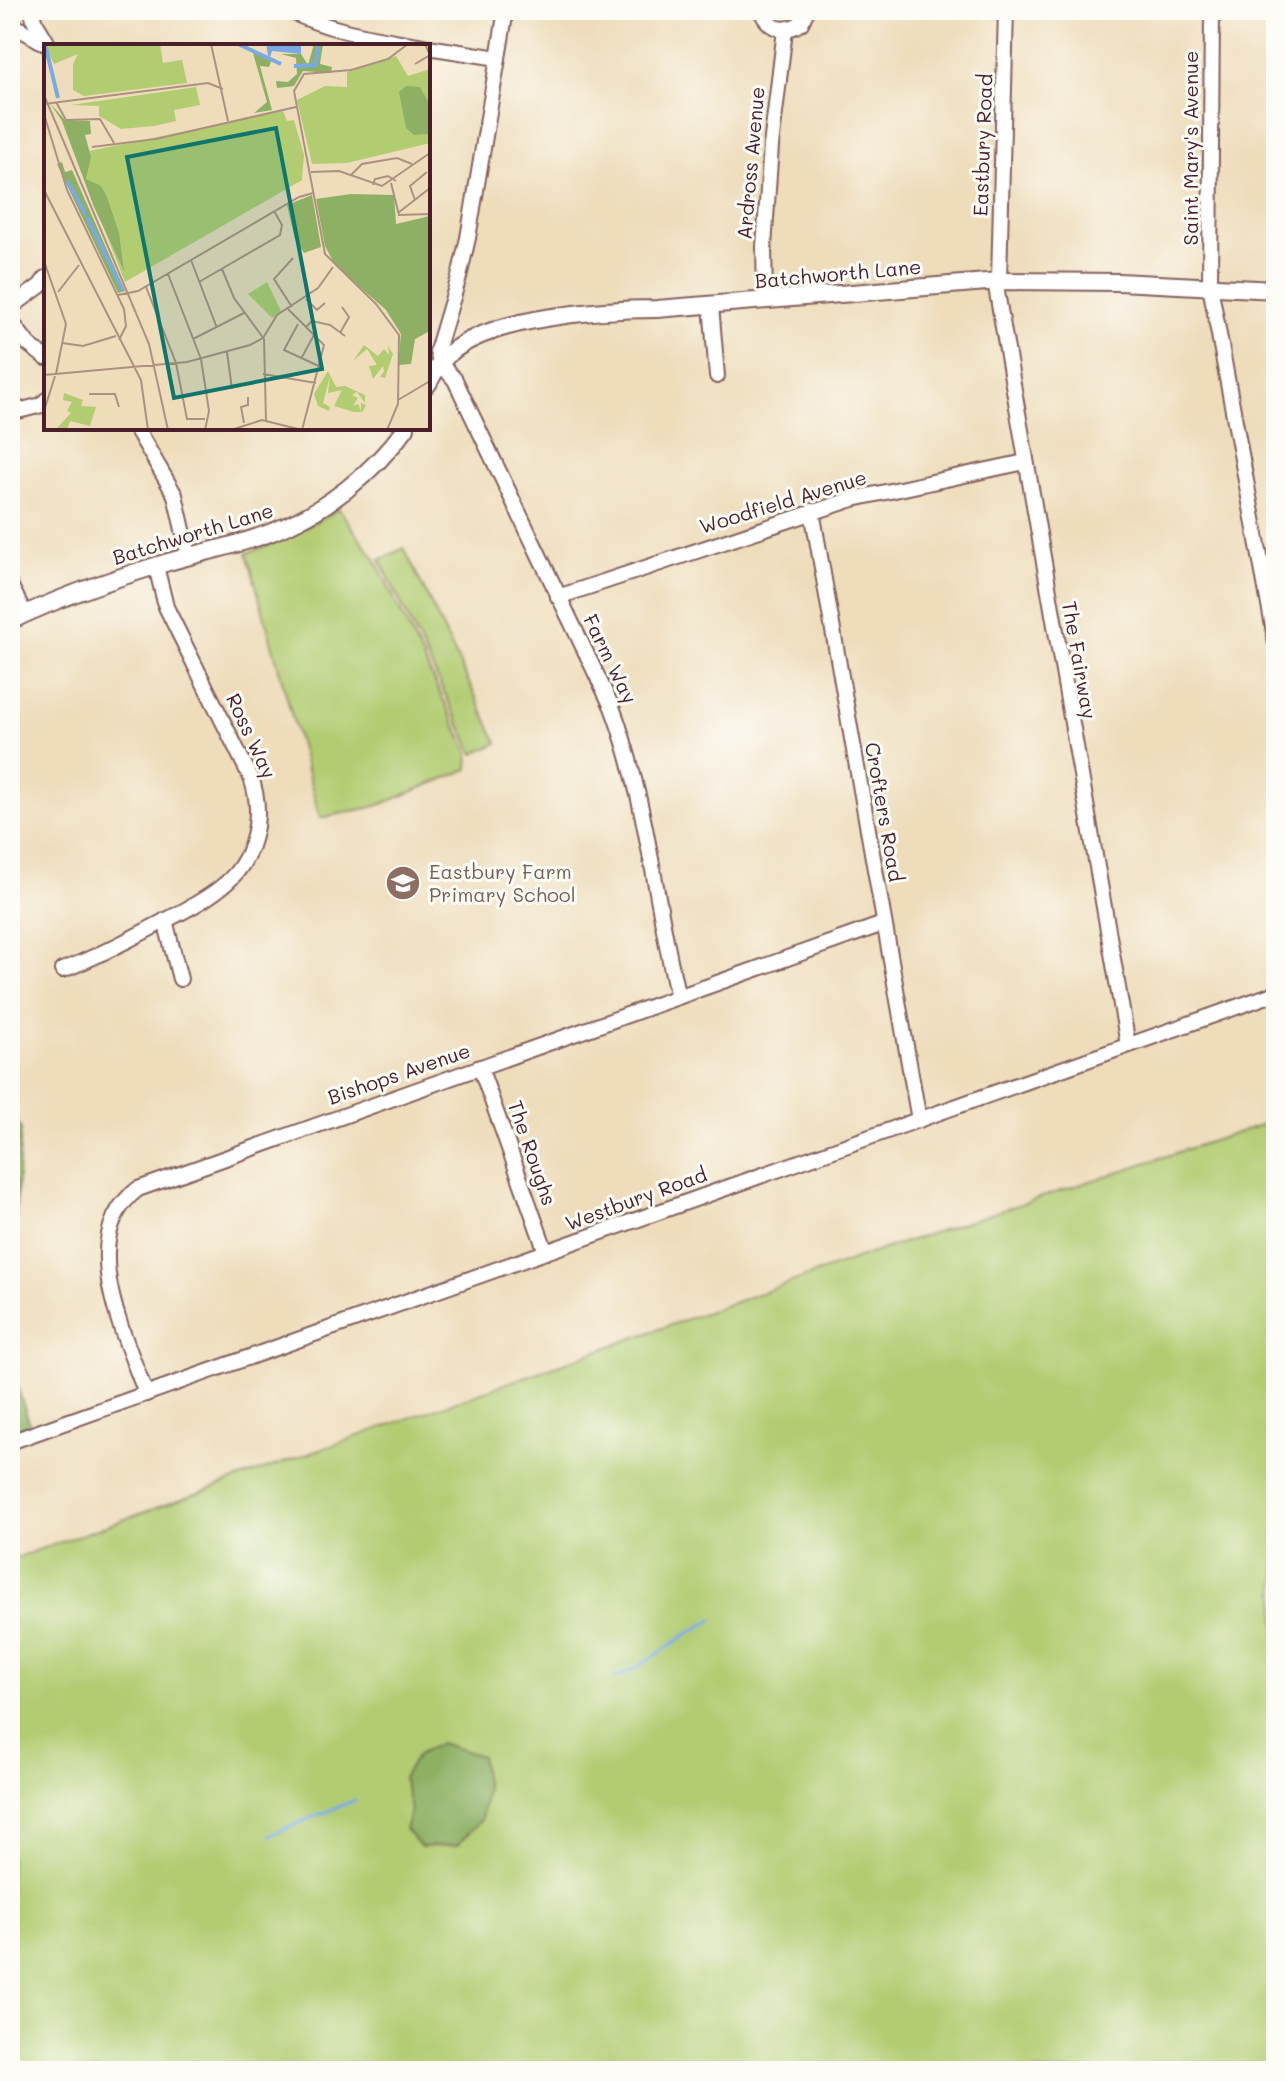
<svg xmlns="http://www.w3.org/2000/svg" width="1286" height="2081" viewBox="0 0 1286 2081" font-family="Mali,sans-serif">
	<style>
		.green { fill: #b2cc72; stroke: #7e764e; stroke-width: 2 }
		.forest { fill: #8db064; stroke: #6c6848; stroke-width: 2 }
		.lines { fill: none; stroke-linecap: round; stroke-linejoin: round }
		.stream { stroke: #79aae4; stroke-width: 3 }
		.minor-casing { stroke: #83615d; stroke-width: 18 }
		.tertiary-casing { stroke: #83615d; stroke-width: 20 }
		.minor { stroke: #fff; stroke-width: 14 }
		.tertiary { stroke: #fff; stroke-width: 16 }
		.labels { text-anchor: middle; stroke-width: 6; stroke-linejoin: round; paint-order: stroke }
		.street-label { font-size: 20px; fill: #4a1f2b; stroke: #fdfcf7 }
		.education-label { font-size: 20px; fill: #785e54; stroke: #fdfcf7; text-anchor: start }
		.inset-river { fill: none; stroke: #79aae4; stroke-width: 4 }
		.inset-road { fill: none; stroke: #ac9081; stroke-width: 2 }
		.view { fill: #0f766e; fill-opacity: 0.15; stroke: #0f766e; stroke-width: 4 }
		.inset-edge { fill: none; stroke: #4a1f2b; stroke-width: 4 }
	</style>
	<rect width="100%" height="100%" fill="#fdfcf7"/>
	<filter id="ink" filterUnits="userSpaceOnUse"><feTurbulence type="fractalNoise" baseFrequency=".0125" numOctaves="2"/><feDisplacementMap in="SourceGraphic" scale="16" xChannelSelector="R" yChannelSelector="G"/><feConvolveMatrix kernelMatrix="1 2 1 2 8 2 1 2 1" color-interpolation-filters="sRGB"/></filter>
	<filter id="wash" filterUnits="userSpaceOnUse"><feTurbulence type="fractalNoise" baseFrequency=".006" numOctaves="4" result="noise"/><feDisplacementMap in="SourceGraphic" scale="32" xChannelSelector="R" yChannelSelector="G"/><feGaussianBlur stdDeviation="1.8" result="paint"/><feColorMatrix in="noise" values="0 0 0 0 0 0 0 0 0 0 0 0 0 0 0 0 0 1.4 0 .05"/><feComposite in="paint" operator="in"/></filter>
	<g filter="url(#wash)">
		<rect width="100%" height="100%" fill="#eedcba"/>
		<!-- green -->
		<g class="green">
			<polygon points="339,509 375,559 469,753 468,769 377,806 320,818 247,553 278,542"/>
			<polygon points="404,548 498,743 474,754 380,560"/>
			<polygon points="1276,1120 1276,2071 10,2071 10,1560 884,1249"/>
		</g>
		<!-- forest -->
		<g class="forest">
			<polygon points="10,1104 21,1129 10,1307"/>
			<polygon points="10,1366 30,1424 10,1430"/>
			<polygon points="440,1743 481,1756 486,1790 481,1820 457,1845 421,1847 405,1829 411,1810 403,1778 417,1755"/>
		</g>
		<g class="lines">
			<!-- stream -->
			<g class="stream">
				<path d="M614,1678C650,1665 678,1635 713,1620"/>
				<polyline points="270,1835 355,1800"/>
			</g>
		</g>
	</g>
	<g filter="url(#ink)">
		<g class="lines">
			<!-- minor casing -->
			<g class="minor-casing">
				<g id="minor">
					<polyline points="32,10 34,20 47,42"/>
					<path d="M288,10C331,32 378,38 424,46"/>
					<path d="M506,10L468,238L459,277L437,351L440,363L455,380L612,707C647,800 655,901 678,997"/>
					<path d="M761,10C768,29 784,34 801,23L807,10"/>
					<polyline points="1212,10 1210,286 1276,643"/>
					<polyline points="10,23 49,46"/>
					<polyline points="428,47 498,58"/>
					<polyline points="995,281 1128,1045"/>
					<polyline points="999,281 1006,10"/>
					<polyline points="765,300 764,247 771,146 785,30"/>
					<polyline points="711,305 717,376"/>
					<polyline points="10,308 40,286 46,278"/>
					<polyline points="10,320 28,344 46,358"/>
					<polyline points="10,413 42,405 46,400"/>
					<polyline points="136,428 175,495 189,556"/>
					<polyline points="812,511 919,1120"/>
					<polyline points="10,585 25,614"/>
					<polyline points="558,597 853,499 1025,462"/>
					<polyline points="165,920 180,979"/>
					<path d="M62,970C93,959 122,943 151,928C174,916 200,904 220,888C254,863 265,816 251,778L166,607L156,566"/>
					<polyline points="480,1067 546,1252"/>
					<path d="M146,1394C125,1336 74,1236 138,1189L883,924"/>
					<polyline points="10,1442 1276,993"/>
				</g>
			</g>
			<!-- tertiary casing -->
			<g class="tertiary-casing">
				<g id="tertiary">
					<path d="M428,384C434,373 439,362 449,354C490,317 603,309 657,309L999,281L1119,282L1276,290"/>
					<path d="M10,621C60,597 112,579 165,563C201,552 237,546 272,532C325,512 373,473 406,428"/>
				</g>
			</g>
			<!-- minor -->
			<use href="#minor" class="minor"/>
			<!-- tertiary -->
			<use href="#tertiary" class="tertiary"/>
		</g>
	</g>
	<!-- icons -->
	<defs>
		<g id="school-disc" transform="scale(1.8)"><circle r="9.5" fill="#8d6e63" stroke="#fdfcf7"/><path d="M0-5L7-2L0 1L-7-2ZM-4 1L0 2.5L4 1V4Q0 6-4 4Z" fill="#fff"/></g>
	</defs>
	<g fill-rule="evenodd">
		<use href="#school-disc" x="403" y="883"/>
	</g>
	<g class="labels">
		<!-- street labels -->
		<g class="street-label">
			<text transform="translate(983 145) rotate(-88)" y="7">Eastbury Road</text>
			<text transform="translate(1191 148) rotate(-90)" y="7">Saint Mary's Avenue</text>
			<text transform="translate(751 163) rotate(-85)" y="7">Ardross Avenue</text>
			<text transform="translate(838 274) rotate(-5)" y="7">Batchworth Lane</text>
			<text transform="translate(783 502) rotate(-17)" y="7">Woodfield Avenue</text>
			<text transform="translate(193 534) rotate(-17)" y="7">Batchworth Lane</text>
			<text transform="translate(610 659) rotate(64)" y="7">Farm Way</text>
			<text transform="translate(1079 660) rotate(80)" y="7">The Fairway</text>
			<text transform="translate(251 736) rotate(65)" y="7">Ross Way</text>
			<text transform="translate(884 812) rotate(80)" y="7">Crofters Road</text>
			<text transform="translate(399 1074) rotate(-19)" y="7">Bishops Avenue</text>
			<text transform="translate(532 1153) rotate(71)" y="7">The Roughs</text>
			<text transform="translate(636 1199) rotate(-20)" y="7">Westbury Road</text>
		</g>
		<!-- education labels -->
		<g class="education-label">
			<text x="429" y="879">Eastbury Farm<tspan x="429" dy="23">Primary School</tspan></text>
		</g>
	</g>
	<!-- overview -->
	<g transform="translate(44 44)">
		<rect width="386" height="386" fill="#eedcba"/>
		<path d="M0,0H116L119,19L138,16L143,39L40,52L29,46V20L34,10L10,20ZM352,12L364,32L386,25V99L303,119L268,120L253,56L281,42L303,43V28ZM152,43L156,61L130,66L132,77L110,82L77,85L55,72V62L27,61ZM239,67L243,77L250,76L260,111L258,136L81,238L31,110ZM223,238L237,267L228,274L204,250ZM320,301L334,312L340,305L345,311L344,302L349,310L341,334L336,333L340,327L339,322L329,335L325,322L333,321L323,305L309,317ZM284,327L292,343L301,342L321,351V359L313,348L308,351L314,354L309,362L314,360L317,367V359L322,361L319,367L317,368H310L290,362L298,346L284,349L286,332L279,359L286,363L285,367L274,362L270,350ZM20,349L39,356L37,362L52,363L46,382L26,377L23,386L12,385L27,369L23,367L28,358L19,356Z" fill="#b2cc72"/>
		<path d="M270,0H279L276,20L288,23L287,29L259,27L250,42L233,44L232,37L244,38L253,30L252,14L237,10H257L264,21ZM209,9L228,15L225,23L216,22L228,66L210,69L223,58ZM362,42L376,43L386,61L385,90L370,91L362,84L355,48ZM6,59L21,76L46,77L47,90L41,91L47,113L42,135L57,142L63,153L75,189L80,227L50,163L18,77ZM18,118L21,128L28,126L81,247L74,249L13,120ZM307,150L350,151L352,180L386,172V287L371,295L367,320L354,321L357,290L342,266L291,221L281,202L272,155ZM268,151L277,203L260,209L251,195L243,161Z" fill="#8db064"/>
		<path d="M222,0H257V10L228,7L225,16Z" fill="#79aae4"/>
		<path class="inset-river" d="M1,0L14,54M194,0L237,20M250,22L271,21L275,0M23,137L42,171M43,173L79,247"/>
		<path class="inset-road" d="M167,0L184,77M371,20L386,11L381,0M0,51L105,300L124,386M12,58L22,76L56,75L70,99M0,60L164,39L179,45M0,70L23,146L80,265L82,282L75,296M48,103L112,95L252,63M267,128L295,127L338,142L386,109M307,131L318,120L353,114L368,120M347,139L355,171L386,170M329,141L331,135L344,132L352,137M0,146L97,336L104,386M371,156L366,142L383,128M354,169L386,144M147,216L173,284M0,217L22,280L12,330M178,225L190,254L220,295L222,376M124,230L157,315M155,238L236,191L238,181L230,167M102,243L132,319L143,375H161M14,248L35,221M74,251L94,247L255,153L269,149M262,255L273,266L281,259M248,263L230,235L249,214M254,280L240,306L277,323M262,283L268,277L286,281L301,292M296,289L305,273L298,263M149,295L200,269M18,299L39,302L72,292M183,308L188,345L187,339M157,315L165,367L161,386M257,315L271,289M219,330L272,339M0,331L143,318L206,301L219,294L233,271L274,244L289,223M45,350H71L75,363M354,356L386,337M0,367L11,332M200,379L197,363L204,361V353M187,386L218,376L258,386L280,301L244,265M343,386L354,360L355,291L332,260L281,210L250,47L260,30L307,26L344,15L364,0"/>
		<path class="view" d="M232,84L278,325L130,354L83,113Z"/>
		<rect width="386" height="386" class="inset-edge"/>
	</g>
	<!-- margin -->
	<rect width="1286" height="2081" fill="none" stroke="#fdfcf7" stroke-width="40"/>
</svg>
